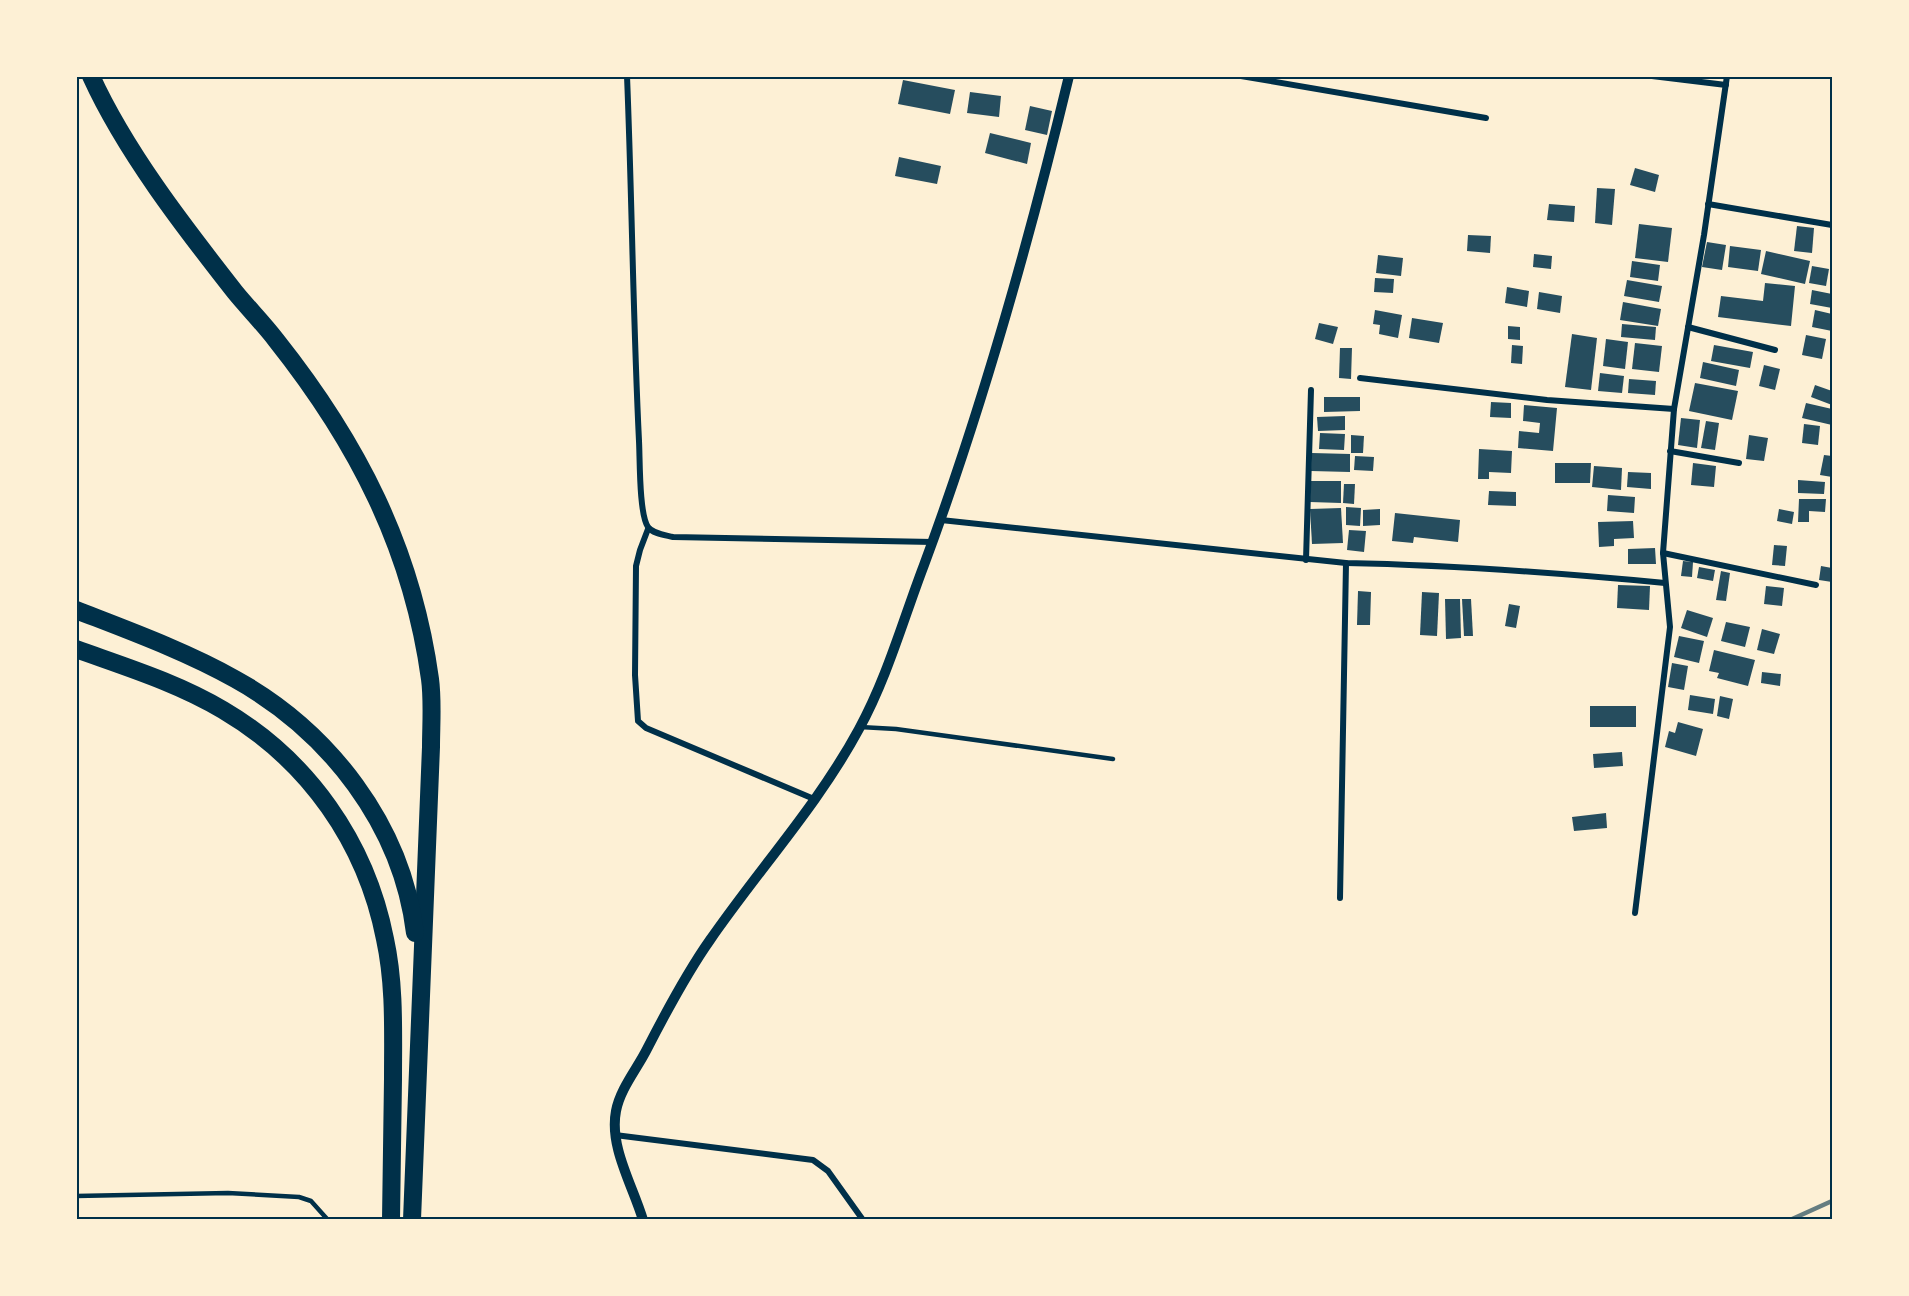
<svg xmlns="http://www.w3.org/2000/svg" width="1909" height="1296" viewBox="0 0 1909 1296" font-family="Quicksand,sans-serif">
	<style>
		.building { fill: #264d5e }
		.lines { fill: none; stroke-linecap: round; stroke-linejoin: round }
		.service { stroke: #003049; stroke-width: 4.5 }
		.minor { stroke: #003049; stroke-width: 6 }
		.tertiary { stroke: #003049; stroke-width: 10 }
		.motorway { stroke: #003049; stroke-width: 18 }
		.rail { stroke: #657d81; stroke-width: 4.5 }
		.neatline { fill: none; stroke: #003049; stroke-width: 2 }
	</style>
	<rect width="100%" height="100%" fill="#fdf0d5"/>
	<!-- building -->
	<g class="building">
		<polygon points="903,80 955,90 950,114 898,104"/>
		<polygon points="970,92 1001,96 999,117 967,113"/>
		<polygon points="1030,106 1052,111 1047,135 1025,130"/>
		<polygon points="990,133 1031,143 1027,164 985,153"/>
		<polygon points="899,157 941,166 937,184 895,176"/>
		<polygon points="1635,168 1659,175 1655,192 1630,185"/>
		<polygon points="1597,188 1615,189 1612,225 1595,223"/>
		<polygon points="1549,204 1575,206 1574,222 1547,220"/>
		<polygon points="1639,224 1672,228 1668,262 1635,258"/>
		<polygon points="1797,226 1814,228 1812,253 1794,251"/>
		<polygon points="1468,235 1491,236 1490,253 1467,251"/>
		<polygon points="1707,242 1726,245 1722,270 1702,267"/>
		<polygon points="1730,246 1761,250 1758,271 1728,267"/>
		<polygon points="1766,251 1810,261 1805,284 1761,274"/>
		<polygon points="1534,254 1552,256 1551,269 1533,267"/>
		<polygon points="1378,255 1403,258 1401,276 1376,273"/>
		<polygon points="1632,261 1660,265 1658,281 1630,277"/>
		<polygon points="1812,266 1829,269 1826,286 1809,283"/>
		<polygon points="1375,278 1394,279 1393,293 1374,292"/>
		<polygon points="1627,280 1662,286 1659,302 1624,296"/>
		<polygon points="1765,283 1795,286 1791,326 1718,317 1721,296 1763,301"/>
		<polygon points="1507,287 1529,291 1527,307 1505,303"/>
		<polygon points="1812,290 1832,294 1832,308 1810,304"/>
		<polygon points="1539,292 1562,296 1560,313 1537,309"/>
		<polygon points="1623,302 1661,309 1658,326 1620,320"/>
		<polygon points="1375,310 1402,315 1398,338 1379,334 1380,325 1373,324"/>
		<polygon points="1815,310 1832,314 1832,331 1812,327"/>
		<polygon points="1412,318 1443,323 1439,343 1409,338"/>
		<polygon points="1319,323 1338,327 1333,344 1315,339"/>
		<polygon points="1622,324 1656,327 1655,340 1621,337"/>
		<polygon points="1508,326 1520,327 1520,340 1508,339"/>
		<polygon points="1572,334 1597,338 1591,390 1565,387"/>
		<polygon points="1806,335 1826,339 1822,359 1802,355"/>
		<polygon points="1606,339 1628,342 1625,369 1603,366"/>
		<polygon points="1635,343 1662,346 1659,372 1632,369"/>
		<polygon points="1512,345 1523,346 1522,364 1511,363"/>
		<polygon points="1714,345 1753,352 1750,368 1711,361"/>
		<polygon points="1340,348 1352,348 1351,379 1339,378"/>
		<polygon points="1703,362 1739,370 1736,386 1700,378"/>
		<polygon points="1764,365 1780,369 1775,390 1759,386"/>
		<polygon points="1600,373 1624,376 1622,393 1598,391"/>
		<polygon points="1629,379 1656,381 1655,395 1628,393"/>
		<polygon points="1695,383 1738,391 1732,420 1689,411"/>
		<polygon points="1815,385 1832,391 1832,405 1811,397"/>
		<polygon points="1324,397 1360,397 1360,411 1324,412"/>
		<polygon points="1491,402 1511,403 1511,418 1490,417"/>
		<polygon points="1806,403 1832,409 1832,425 1802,418"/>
		<polygon points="1524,405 1557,408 1553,451 1518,448 1519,431 1539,433 1540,423 1523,421"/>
		<polygon points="1345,416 1345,430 1318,431 1317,417"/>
		<polygon points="1681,418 1700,420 1697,448 1678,445"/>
		<polygon points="1706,421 1719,423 1715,450 1701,448"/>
		<polygon points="1804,424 1820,426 1818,445 1802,443"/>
		<polygon points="1320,433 1345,434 1344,450 1319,449"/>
		<polygon points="1351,435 1364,436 1363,453 1351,453"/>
		<polygon points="1749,435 1768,438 1764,461 1746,459"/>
		<polygon points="1479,449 1512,451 1511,473 1489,472 1489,479 1478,479"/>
		<polygon points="1312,453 1350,454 1350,472 1311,471"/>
		<polygon points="1824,455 1832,456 1832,477 1820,475"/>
		<polygon points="1355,456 1374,457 1373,471 1354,470"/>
		<polygon points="1555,463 1591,463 1590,483 1555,483"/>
		<polygon points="1693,463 1716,466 1714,487 1691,485"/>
		<polygon points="1594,466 1622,468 1621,490 1592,487"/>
		<polygon points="1628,472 1651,473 1651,489 1627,487"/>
		<polygon points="1798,480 1825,482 1824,494 1798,493"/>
		<polygon points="1311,481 1341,481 1341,503 1310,502"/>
		<polygon points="1344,484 1355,484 1354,504 1343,503"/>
		<polygon points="1489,491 1516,492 1516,506 1488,505"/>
		<polygon points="1608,495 1635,497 1634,513 1607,511"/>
		<polygon points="1799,499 1826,499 1825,512 1809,511 1809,522 1798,522"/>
		<polygon points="1346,507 1361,508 1360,526 1346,525"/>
		<polygon points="1341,508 1343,543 1312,544 1310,509"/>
		<polygon points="1380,509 1380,525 1363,526 1363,510"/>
		<polygon points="1779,509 1794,512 1792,524 1777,521"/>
		<polygon points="1395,513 1460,520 1458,542 1414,537 1413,543 1392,541"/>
		<polygon points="1633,521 1634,538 1614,539 1614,546 1599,547 1598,522"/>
		<polygon points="1349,530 1366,531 1364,552 1347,550"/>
		<polygon points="1774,545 1787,546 1785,566 1772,565"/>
		<polygon points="1655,548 1656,564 1628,564 1628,549"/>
		<polygon points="1683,561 1693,562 1692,577 1681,576"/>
		<polygon points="1821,566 1832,568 1832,582 1819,580"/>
		<polygon points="1699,567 1715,570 1713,581 1697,578"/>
		<polygon points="1721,571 1730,573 1726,601 1716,600"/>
		<polygon points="1618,585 1650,586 1649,610 1617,608"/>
		<polygon points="1766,586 1784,588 1782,606 1764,604"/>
		<polygon points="1358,591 1371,592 1370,625 1357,625"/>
		<polygon points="1422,592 1439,593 1437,636 1420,635"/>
		<polygon points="1445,599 1460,599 1461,638 1446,639"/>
		<polygon points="1462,599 1471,599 1473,636 1464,636"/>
		<polygon points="1509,604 1520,606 1516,628 1505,626"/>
		<polygon points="1687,610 1713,618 1707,637 1681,628"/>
		<polygon points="1726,622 1750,627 1745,647 1721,641"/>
		<polygon points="1762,629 1780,634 1774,654 1757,650"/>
		<polygon points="1679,636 1704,641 1699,663 1674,657"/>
		<polygon points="1714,650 1755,660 1748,686 1717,678 1719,673 1709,671"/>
		<polygon points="1672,663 1688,666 1684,690 1668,687"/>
		<polygon points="1762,672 1781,674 1780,686 1761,683"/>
		<polygon points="1690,695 1715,699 1713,714 1688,710"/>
		<polygon points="1720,696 1733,699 1729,719 1717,716"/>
		<rect x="1590" y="706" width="46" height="21"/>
		<polygon points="1678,722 1703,729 1696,756 1665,747 1669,731 1675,733"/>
		<polygon points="1622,752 1623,766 1594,768 1593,754"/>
		<polygon points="1606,813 1607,828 1574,831 1572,817"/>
	</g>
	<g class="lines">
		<!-- service -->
		<g class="service">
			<polyline points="860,727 896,729 1113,759"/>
			<polyline points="76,1196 228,1193 299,1197 311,1201 328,1220"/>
		</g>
		<!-- minor -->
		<g class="minor">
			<path d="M627,76C632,198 633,320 639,441C640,459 639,514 648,527C653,534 665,535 673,537L933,542"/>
			<polyline points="1241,76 1486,118"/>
			<polyline points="1652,76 1726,85"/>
			<polyline points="1708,204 1832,225"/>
			<polyline points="1688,327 1775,350"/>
			<polyline points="1360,378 1547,400 1674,409"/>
			<polyline points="1670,451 1739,463"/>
			<path d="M941,520L1346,563C1453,565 1559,573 1665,583"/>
			<polyline points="648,529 640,550 636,566 635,675 638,721 646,728 814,799"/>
			<polyline points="1663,553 1816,585"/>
			<polyline points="1306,560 1311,390"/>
			<polyline points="1340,898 1346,563"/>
			<polyline points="1635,913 1670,627 1663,553 1674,409 1704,235 1727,76"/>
			<polyline points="615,1135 813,1160 828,1171 863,1220"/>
		</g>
		<!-- tertiary -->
		<path class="tertiary" d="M643,1220C633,1186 609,1147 616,1111C620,1089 637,1069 647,1049C666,1012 686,974 710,940C759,869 818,805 859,729C887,678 903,620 924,565C983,406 1029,242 1069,76"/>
		<!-- motorway -->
		<g class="motorway">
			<path d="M91,76C125,151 184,227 235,292C248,308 263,323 276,340C357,442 412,548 430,679C433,701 431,725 431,747L412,1220"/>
			<path d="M76,610C130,631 185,651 235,679C329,731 402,825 415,933"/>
			<path d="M76,649C126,667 178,683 223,710C308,760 366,842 385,939C395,985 393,1032 393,1079C392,1126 392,1173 391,1220"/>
		</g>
		<!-- rail -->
		<g class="rail">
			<polyline points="1790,1220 1832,1201"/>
			<polyline points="1830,1220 1832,1218"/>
		</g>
	</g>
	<!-- border -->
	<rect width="1909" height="1296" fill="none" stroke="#fdf0d5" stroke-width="156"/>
	<rect x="78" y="78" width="1753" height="1140" class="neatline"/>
</svg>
